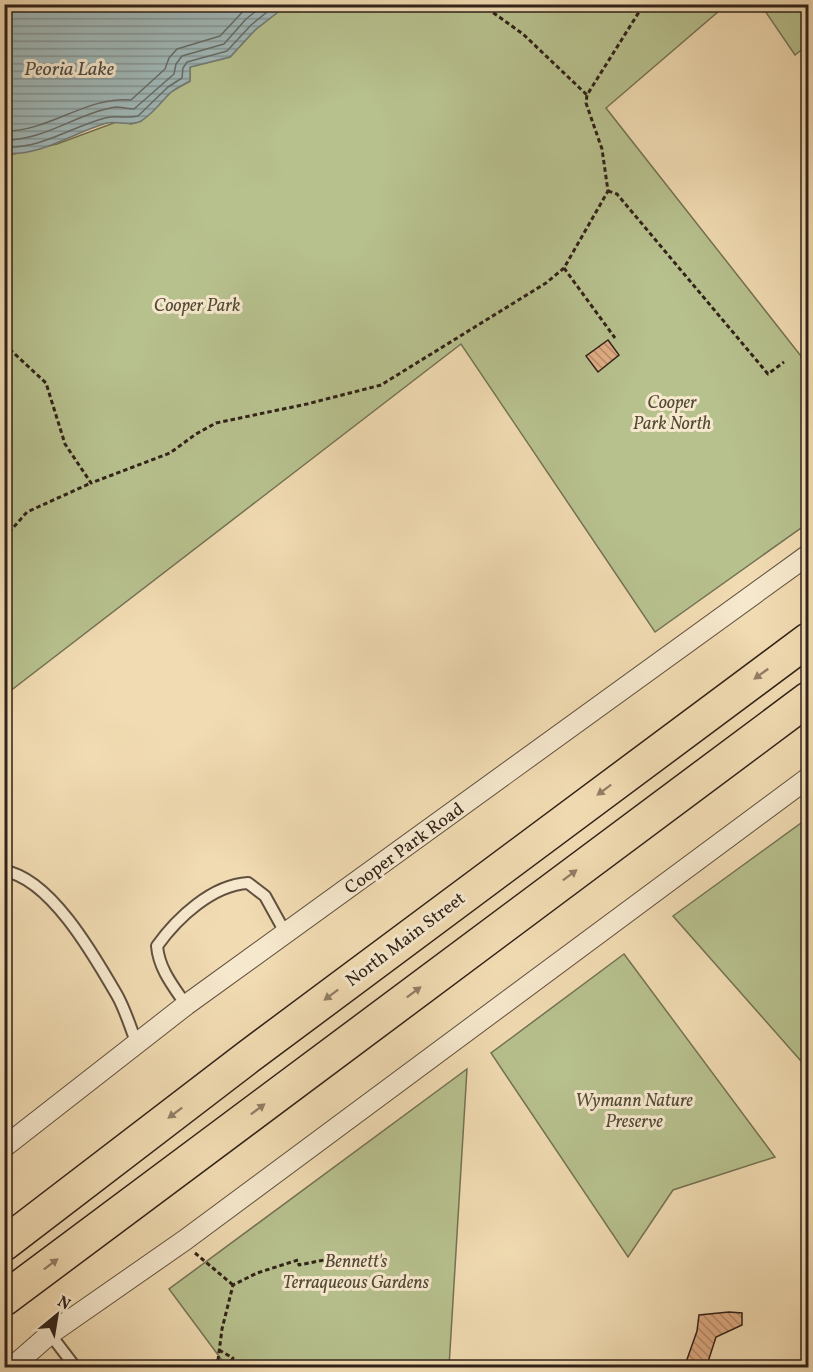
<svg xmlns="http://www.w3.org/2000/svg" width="813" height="1372" viewBox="0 0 813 1372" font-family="Vollkorn,serif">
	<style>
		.park { fill: #b7c18e; stroke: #747254; stroke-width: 1.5 }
		.water { fill: url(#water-rules); stroke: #747c78; stroke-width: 1.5 }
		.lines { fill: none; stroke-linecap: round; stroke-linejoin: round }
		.shore { stroke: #686d68; stroke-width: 1.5 }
		.building { fill: url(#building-back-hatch); stroke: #312219; stroke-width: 1.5 }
		.service-casing { stroke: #61503f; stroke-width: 14 }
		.minor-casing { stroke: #61503f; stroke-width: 22 }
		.trunk-casing { stroke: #312219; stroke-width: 36 }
		.path { stroke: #312219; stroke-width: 3; stroke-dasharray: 4.5 3; stroke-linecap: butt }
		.service { stroke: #f6e8cd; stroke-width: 10 }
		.minor { stroke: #f6e8cd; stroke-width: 20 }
		.trunk { stroke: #f1dbb2; stroke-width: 33 }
		.oneway { fill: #917e66 }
		.labels { text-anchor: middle; stroke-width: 6; stroke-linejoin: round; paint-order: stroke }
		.park-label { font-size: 18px; font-style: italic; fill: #524a36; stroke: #f6e8cd }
		.street-label { font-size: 18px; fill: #312219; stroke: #f6e8cd }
		.water-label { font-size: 20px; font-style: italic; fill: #524f49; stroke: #f6e8cd }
	</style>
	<defs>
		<pattern id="water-rules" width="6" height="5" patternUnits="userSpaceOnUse" patternTransform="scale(1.5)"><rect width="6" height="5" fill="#a0b8b8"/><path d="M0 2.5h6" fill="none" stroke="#839595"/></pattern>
		<pattern id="building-back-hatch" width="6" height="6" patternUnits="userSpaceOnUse" patternTransform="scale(1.5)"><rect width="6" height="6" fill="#e1ad85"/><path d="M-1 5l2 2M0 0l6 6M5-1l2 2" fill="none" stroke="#b78c6c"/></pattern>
	</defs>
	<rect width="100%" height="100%" fill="#f1dbb2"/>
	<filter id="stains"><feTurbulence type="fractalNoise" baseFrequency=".00333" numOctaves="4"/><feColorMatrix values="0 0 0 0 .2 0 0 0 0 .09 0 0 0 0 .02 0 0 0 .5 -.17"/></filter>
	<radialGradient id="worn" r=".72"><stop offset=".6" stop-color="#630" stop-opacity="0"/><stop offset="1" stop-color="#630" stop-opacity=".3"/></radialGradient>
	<!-- park -->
	<g class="park">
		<polygon points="287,5 726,5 606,108 808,365 808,523 655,632 461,344 5,695 5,153 14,154 57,144 119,121 131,124 141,121 172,91 190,81 190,67 230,57 255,30"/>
		<polygon points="761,5 808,5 808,45 795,55"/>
		<polygon points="808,818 808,1069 673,916"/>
		<polygon points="624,954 775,1157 673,1190 628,1257 491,1053"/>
		<polygon points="467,1069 449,1367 227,1367 169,1289"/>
	</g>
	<!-- water -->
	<path class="water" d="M5,4H287V5L255,30L230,57L190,67V81C183,85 176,88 170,93C161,102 150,117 139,122C129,126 118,121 107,123C74,132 40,157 5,153Z"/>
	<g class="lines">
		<!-- shore -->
		<g class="shore">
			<path d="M4,131C49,132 86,96 131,100L165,69L169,58L177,49L220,36L250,4"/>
			<path d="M4,140C44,141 77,113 116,107C122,107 128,109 134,109L174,74L176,64L182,56L224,44L246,19L265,4"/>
			<path d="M4,147C41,149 71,127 105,118C117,115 127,119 138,116L168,87L182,78L183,68L187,62L227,51L251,25L277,4"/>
		</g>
	</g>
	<!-- building -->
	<g class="building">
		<polygon points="608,340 619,355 598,372 586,356"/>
		<polygon points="729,1312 742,1313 742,1325 716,1337 706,1368 684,1368 697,1331 699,1315"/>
	</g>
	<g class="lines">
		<!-- service casing -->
		<g class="service-casing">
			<g id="service">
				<path d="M4,871C51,878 96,959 118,997C126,1012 131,1029 137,1044"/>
				<path d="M186,1005C173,986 159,969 157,946C177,918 212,885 248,883L265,896L286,934"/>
				<polyline points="50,1334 76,1368"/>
			</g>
		</g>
		<!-- minor casing -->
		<g class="minor-casing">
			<g id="minor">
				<polyline points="4,1147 186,1005 808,555"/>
				<polyline points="11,1368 50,1334 185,1240 808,778"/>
			</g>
		</g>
		<!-- trunk casing -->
		<g class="trunk-casing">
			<g id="trunk">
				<polyline points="4,1244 248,1057 808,640"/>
				<polyline points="4,1299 808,699"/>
			</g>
		</g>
		<!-- path -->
		<g class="path">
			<polyline points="481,4 523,34 587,95"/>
			<polyline points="608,191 617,194 768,374 784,362"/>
			<polyline points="564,268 615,338"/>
			<polyline points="4,344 46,383 65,444 91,483 170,453 196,434 216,423 307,404 381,385 546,283 564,268 608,191 602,149 586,103 587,95 644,4"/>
			<polyline points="4,538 27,512 91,483"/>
			<polyline points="195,1253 233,1285"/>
			<polyline points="219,1350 233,1358 227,1368"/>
			<polyline points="217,1368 222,1329 233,1285 257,1273 298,1260 299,1265 334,1258"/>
		</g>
		<!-- service -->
		<use href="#service" class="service"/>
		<!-- minor -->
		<use href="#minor" class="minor"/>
		<!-- trunk -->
		<use href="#trunk" class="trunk"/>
	</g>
	<!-- one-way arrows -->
	<defs><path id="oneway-solid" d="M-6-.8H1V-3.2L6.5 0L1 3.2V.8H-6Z" transform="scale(1.5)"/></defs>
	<g class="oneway">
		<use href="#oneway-solid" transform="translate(761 674) rotate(144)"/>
		<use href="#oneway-solid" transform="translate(604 790) rotate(143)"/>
		<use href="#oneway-solid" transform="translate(570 875) rotate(-37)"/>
		<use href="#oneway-solid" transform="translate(414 992) rotate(-37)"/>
		<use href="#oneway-solid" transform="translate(331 995) rotate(143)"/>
		<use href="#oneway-solid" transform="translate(258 1109) rotate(-37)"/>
		<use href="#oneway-solid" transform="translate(175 1113) rotate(143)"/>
		<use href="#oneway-solid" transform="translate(51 1264) rotate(-37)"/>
	</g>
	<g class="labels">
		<!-- park labels -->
		<g class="park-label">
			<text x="197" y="311">Cooper Park</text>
			<text x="672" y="408">Cooper<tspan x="672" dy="21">Park North</tspan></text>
			<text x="634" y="1106">Wymann Nature<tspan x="634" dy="21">Preserve</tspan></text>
			<text x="356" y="1267">Bennett's<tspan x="356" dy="21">Terraqueous Gardens</tspan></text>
		</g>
		<!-- street labels -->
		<g class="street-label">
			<text transform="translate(404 848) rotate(-36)" y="6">Cooper Park Road</text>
			<text transform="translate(405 939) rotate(-37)" y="6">North Main Street</text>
		</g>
		<!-- water labels -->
		<g class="water-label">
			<text x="69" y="75">Peoria Lake</text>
		</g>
	</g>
	<!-- margin -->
	<rect width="813" height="1372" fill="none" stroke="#f1dbb2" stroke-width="24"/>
	<rect x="6" y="6" width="801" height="1360" fill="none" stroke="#312219" stroke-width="3"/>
	<rect x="12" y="12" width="789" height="1348" fill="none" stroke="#312219" stroke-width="1.5"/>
	<!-- north arrow -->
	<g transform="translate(57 1315) rotate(30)" stroke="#f6e8cd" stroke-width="4.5" paint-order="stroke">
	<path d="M0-4.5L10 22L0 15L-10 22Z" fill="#312219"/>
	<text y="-9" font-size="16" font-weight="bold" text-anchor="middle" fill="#312219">N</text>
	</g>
	<rect width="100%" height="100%" filter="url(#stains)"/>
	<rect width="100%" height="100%" fill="url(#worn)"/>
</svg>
